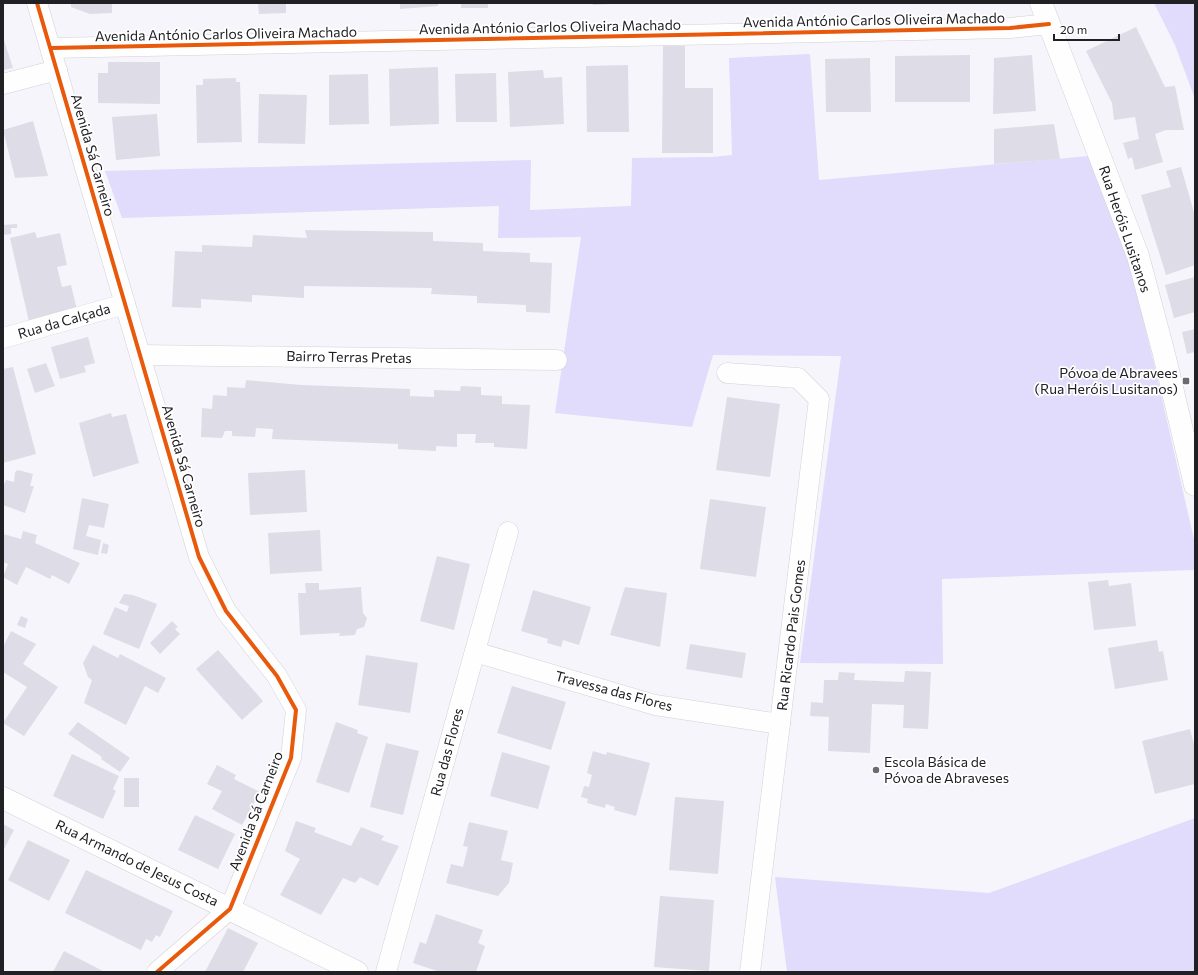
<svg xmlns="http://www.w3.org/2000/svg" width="1198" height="975" viewBox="0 0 1198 975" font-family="Commissioner,sans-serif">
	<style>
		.green { fill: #e1dbfc }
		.building { fill: #dedce6 }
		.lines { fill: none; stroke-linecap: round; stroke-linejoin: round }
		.minor-casing { stroke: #d2d1d6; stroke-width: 21 }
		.tertiary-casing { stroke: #d2d1d6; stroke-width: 23 }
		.minor { stroke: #fefefe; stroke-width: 20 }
		.tertiary { stroke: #fefefe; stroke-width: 22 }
		.cycleway-casing { stroke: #fff; stroke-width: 6 }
		.cycleway { stroke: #e8590c; stroke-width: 4 }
		.poi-dot { fill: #6b6b70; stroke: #fff; stroke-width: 1.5 }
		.labels { text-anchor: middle; stroke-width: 3.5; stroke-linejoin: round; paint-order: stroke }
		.street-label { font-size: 14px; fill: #202025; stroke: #fff }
		.poi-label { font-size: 14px; fill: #202025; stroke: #fff; text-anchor: end }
	</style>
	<rect width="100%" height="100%" fill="#f6f5fb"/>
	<!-- green -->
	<g class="green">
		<polygon points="1154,3 1195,3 1195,99 1175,45"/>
		<polygon points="810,54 819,180 1089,156 1130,266 1155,368 1195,544 1195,570 942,579 943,664 800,663 841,356 713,355 692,427 555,413 581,237 498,238 499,206 122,218 105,171 531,160 530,210 631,206 632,158 712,157 732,155 729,58"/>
		<polygon points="1195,818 1195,972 787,972 775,877 989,893"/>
	</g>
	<!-- building -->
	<g class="building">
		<polygon points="71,3 112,3 112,13 90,14 71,7"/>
		<polygon points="258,3 286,3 286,13 259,14"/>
		<polygon points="400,3 438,3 438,6 400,9"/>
		<rect x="461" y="3" width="27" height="5"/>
		<polygon points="593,3 612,3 612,4 593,5"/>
		<polygon points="1136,27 1165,87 1175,86 1184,130 1166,130 1155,134 1163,162 1135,170 1132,157 1128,159 1123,143 1139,139 1135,117 1114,120 1112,103 1086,51"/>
		<polygon points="3,37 13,68 3,70"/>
		<polygon points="663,46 685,46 685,88 713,88 713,153 662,153"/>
		<polygon points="970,55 970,102 895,102 895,56"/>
		<polygon points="1032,55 1036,111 993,114 994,58"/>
		<polygon points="870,58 871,112 826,112 825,59"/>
		<polygon points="108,62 160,62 160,104 98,103 98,73 108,73"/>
		<polygon points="628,65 629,132 587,132 586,66"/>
		<polygon points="438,67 439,124 390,126 389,69"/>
		<polygon points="543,70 544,78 562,77 564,124 510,127 508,72"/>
		<polygon points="496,73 497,122 456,122 455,74"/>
		<polygon points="368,74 369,124 329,125 329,75"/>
		<polygon points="236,78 236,82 240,82 242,142 197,143 196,85 203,85 203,79"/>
		<polygon points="259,94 307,95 305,144 258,143"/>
		<polygon points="157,114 160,156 116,160 112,117"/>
		<polygon points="33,121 48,176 15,178 3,130"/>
		<polygon points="1054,124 1060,159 994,164 994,129"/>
		<polygon points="1181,167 1195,216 1195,265 1166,275 1141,195 1171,187 1166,171"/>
		<polygon points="17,224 17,228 11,228 11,234 3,235 3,225"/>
		<polygon points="305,230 433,232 433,241 483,243 483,251 530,253 530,262 552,263 550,313 526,312 526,305 477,303 477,296 431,294 432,288 304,286 304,298 252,295 252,302 201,299 201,308 172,307 175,251 202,252 202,245 252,247 253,235 307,238"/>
		<polygon points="35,232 37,238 60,233 67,265 57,267 62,287 71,285 77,310 29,322 10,238"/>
		<polygon points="1195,277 1195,312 1174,318 1165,285"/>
		<polygon points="1195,329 1195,352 1187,354 1182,332"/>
		<polygon points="88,337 95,363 84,366 86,372 60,379 51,347"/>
		<polygon points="46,363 55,386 35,393 27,369"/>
		<polygon points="13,367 36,454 3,463 3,369"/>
		<polygon points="246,380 301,385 410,389 410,396 434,397 434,390 460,391 461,386 481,387 481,395 502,396 502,404 530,405 527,449 494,447 494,443 475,443 476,434 457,434 457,447 436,446 436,451 398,449 398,444 272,439 273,429 256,428 255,437 232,436 232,431 225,431 222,438 201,437 202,408 212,409 213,395 227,396 227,387 245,388"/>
		<polygon points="727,397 780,404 770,477 716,470"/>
		<polygon points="111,413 112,417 126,414 139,463 93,477 79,423"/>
		<polygon points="18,470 33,474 30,486 34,486 25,513 3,505 3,487 6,480 14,482 15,472"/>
		<polygon points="305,470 307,512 250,515 248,473"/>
		<polygon points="82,498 109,504 104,528 89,525 86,536 101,540 98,555 73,549"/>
		<polygon points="710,499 766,507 756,577 700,569"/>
		<polygon points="320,530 322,571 270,574 268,533"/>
		<polygon points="23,531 37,535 35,543 80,563 69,584 52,575 50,579 26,567 17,585 3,577 8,564 3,562 3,534 21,539"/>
		<polygon points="103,543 109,545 107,554 101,553"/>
		<polygon points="437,556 470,564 454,630 420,621"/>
		<polygon points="1108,580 1109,586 1131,583 1136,626 1094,630 1088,582"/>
		<polygon points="305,583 319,583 319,590 361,587 363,613 367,618 364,627 357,629 355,635 339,636 340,633 300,635 298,593 306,593"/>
		<polygon points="625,587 667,593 660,647 610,635"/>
		<polygon points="533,590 591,607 579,645 563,640 561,647 547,643 548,639 521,631"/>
		<polygon points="124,594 133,595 157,604 139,649 103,634 115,607 127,612 129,606 119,603"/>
		<polygon points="21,616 28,619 25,628 17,625"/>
		<polygon points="172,621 178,627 175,629 180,634 160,654 150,643"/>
		<polygon points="11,631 36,644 23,664 58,687 24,736 3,723 27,687 3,672 3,647"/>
		<polygon points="1157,640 1159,652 1163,651 1168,680 1115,689 1108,648"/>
		<polygon points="690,644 746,653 742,678 686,669"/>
		<polygon points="93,645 118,658 120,654 166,678 158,693 145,686 126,725 84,703 92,680 88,677 83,663"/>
		<polygon points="218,650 263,701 242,720 196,669"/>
		<polygon points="366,655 418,663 410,713 358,705"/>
		<polygon points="905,671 931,672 928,729 903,728 904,705 872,704 870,753 828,751 829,717 810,716 811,702 823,703 824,680 838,680 839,672 855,673 854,680 904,682"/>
		<polygon points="512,686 566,702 551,750 497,733"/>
		<polygon points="78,722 130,758 120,772 101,759 102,757 68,734"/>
		<polygon points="336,722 358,730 357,733 368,737 349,793 316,782"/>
		<polygon points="1190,729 1195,748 1195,784 1155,794 1142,741"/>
		<polygon points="386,743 419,751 403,815 370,807"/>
		<polygon points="593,751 606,755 607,752 650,763 636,816 614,810 615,807 606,804 605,808 587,803 588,799 581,797 584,786 589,787 592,775 587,773"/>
		<polygon points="502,752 550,766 538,809 490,796"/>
		<polygon points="72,754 119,776 113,789 116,791 103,819 53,796"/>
		<polygon points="217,765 236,775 234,779 260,792 242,825 212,809 222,791 207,784"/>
		<rect x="124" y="778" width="15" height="29"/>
		<polygon points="675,797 724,801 718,874 669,870"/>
		<polygon points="195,815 235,834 218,869 178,850"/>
		<polygon points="296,821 316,828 314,832 351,846 361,827 384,836 381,840 399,846 378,886 360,877 355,883 343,878 321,915 280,895 300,859 285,851"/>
		<polygon points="469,822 508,831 501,860 513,863 509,883 498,896 446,883 451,864 463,867 468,847 463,846"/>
		<polygon points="3,824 14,830 3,851"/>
		<polygon points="28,840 70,860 49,901 8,880"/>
		<polygon points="86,870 173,911 160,937 156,935 152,942 146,939 141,950 65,913"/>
		<polygon points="660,896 714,900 709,971 654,967"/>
		<polygon points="436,914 483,930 478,943 485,946 476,972 440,972 413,963 420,942 426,944"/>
		<polygon points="228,928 258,943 243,972 205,972"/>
		<polygon points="64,951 105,972 53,972"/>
	</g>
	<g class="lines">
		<!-- minor casing -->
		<g class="minor-casing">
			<g id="minor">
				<polyline points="37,3 199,557 226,611 277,676 296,710 291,758 230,909 157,972"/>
				<polyline points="51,48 1010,28 1049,24"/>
				<polyline points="3,84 57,70"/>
				<polyline points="3,338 125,304"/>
				<polyline points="140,355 557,360"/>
				<polyline points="727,373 798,378 819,399 750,972"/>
				<polyline points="475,652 655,705 780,724"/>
				<polyline points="386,972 508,532"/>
			</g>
		</g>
		<!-- tertiary casing -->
		<g class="tertiary-casing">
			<g id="tertiary">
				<polyline points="1041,3 1138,256 1164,354 1195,485"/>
				<polyline points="3,798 357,972"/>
			</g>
		</g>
		<!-- minor -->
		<use href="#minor" class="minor"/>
		<!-- tertiary -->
		<use href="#tertiary" class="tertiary"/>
		<!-- cycleway casing -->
		<g class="cycleway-casing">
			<g id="cycleway">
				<polyline points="37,3 199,557 226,611 277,676 296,710 291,758 230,909 157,972"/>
				<polyline points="51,48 1010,28 1049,24"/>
			</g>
		</g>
		<!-- cycleway -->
		<use href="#cycleway" class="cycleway"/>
	</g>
	<!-- markers -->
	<g class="poi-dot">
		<rect x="1182" y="377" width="8" height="8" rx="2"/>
		<circle cx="876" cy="770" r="4"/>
	</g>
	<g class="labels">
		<!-- street labels -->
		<g class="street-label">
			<text transform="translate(874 20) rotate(-1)" y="5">Avenida António Carlos Oliveira Machado</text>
			<text transform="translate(550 27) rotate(-1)" y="5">Avenida António Carlos Oliveira Machado</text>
			<text transform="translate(226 34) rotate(-1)" y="5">Avenida António Carlos Oliveira Machado</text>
			<text transform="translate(93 155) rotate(74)" y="5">Avenida Sá Carneiro</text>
			<text transform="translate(1125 229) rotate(71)" y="5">Rua Heróis Lusitanos</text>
			<text transform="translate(64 321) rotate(-16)" y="5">Rua da Calçada</text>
			<text transform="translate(349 357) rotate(1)" y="5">Bairro Terras Pretas</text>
			<text transform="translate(184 466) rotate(74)" y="5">Avenida Sá Carneiro</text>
			<text transform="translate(791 635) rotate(-83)" y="5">Rua Ricardo Pais Gomes</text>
			<text transform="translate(614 691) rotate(15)" y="5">Travessa das Flores</text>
			<text transform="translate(447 752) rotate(-75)" y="5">Rua das Flores</text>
			<text transform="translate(256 811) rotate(-69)" y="5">Avenida Sá Carneiro</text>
			<text transform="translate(137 863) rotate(26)" y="5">Rua Armando de Jesus Costa</text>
		</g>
		<!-- poi labels -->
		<g class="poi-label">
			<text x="1178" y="378">Póvoa de Abravees<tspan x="1178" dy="16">(Rua Heróis Lusitanos)</tspan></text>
			<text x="884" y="767" text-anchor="start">Escola Básica de<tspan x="884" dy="16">Póvoa de Abraveses</tspan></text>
		</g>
	</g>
	<!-- border -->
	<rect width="1198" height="975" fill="none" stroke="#202025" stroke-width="8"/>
	<!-- scale -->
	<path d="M1054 34v6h65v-6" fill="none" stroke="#202025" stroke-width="2"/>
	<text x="1060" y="34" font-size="12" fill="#202025" stroke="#ffffff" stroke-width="3" paint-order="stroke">20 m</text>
</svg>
